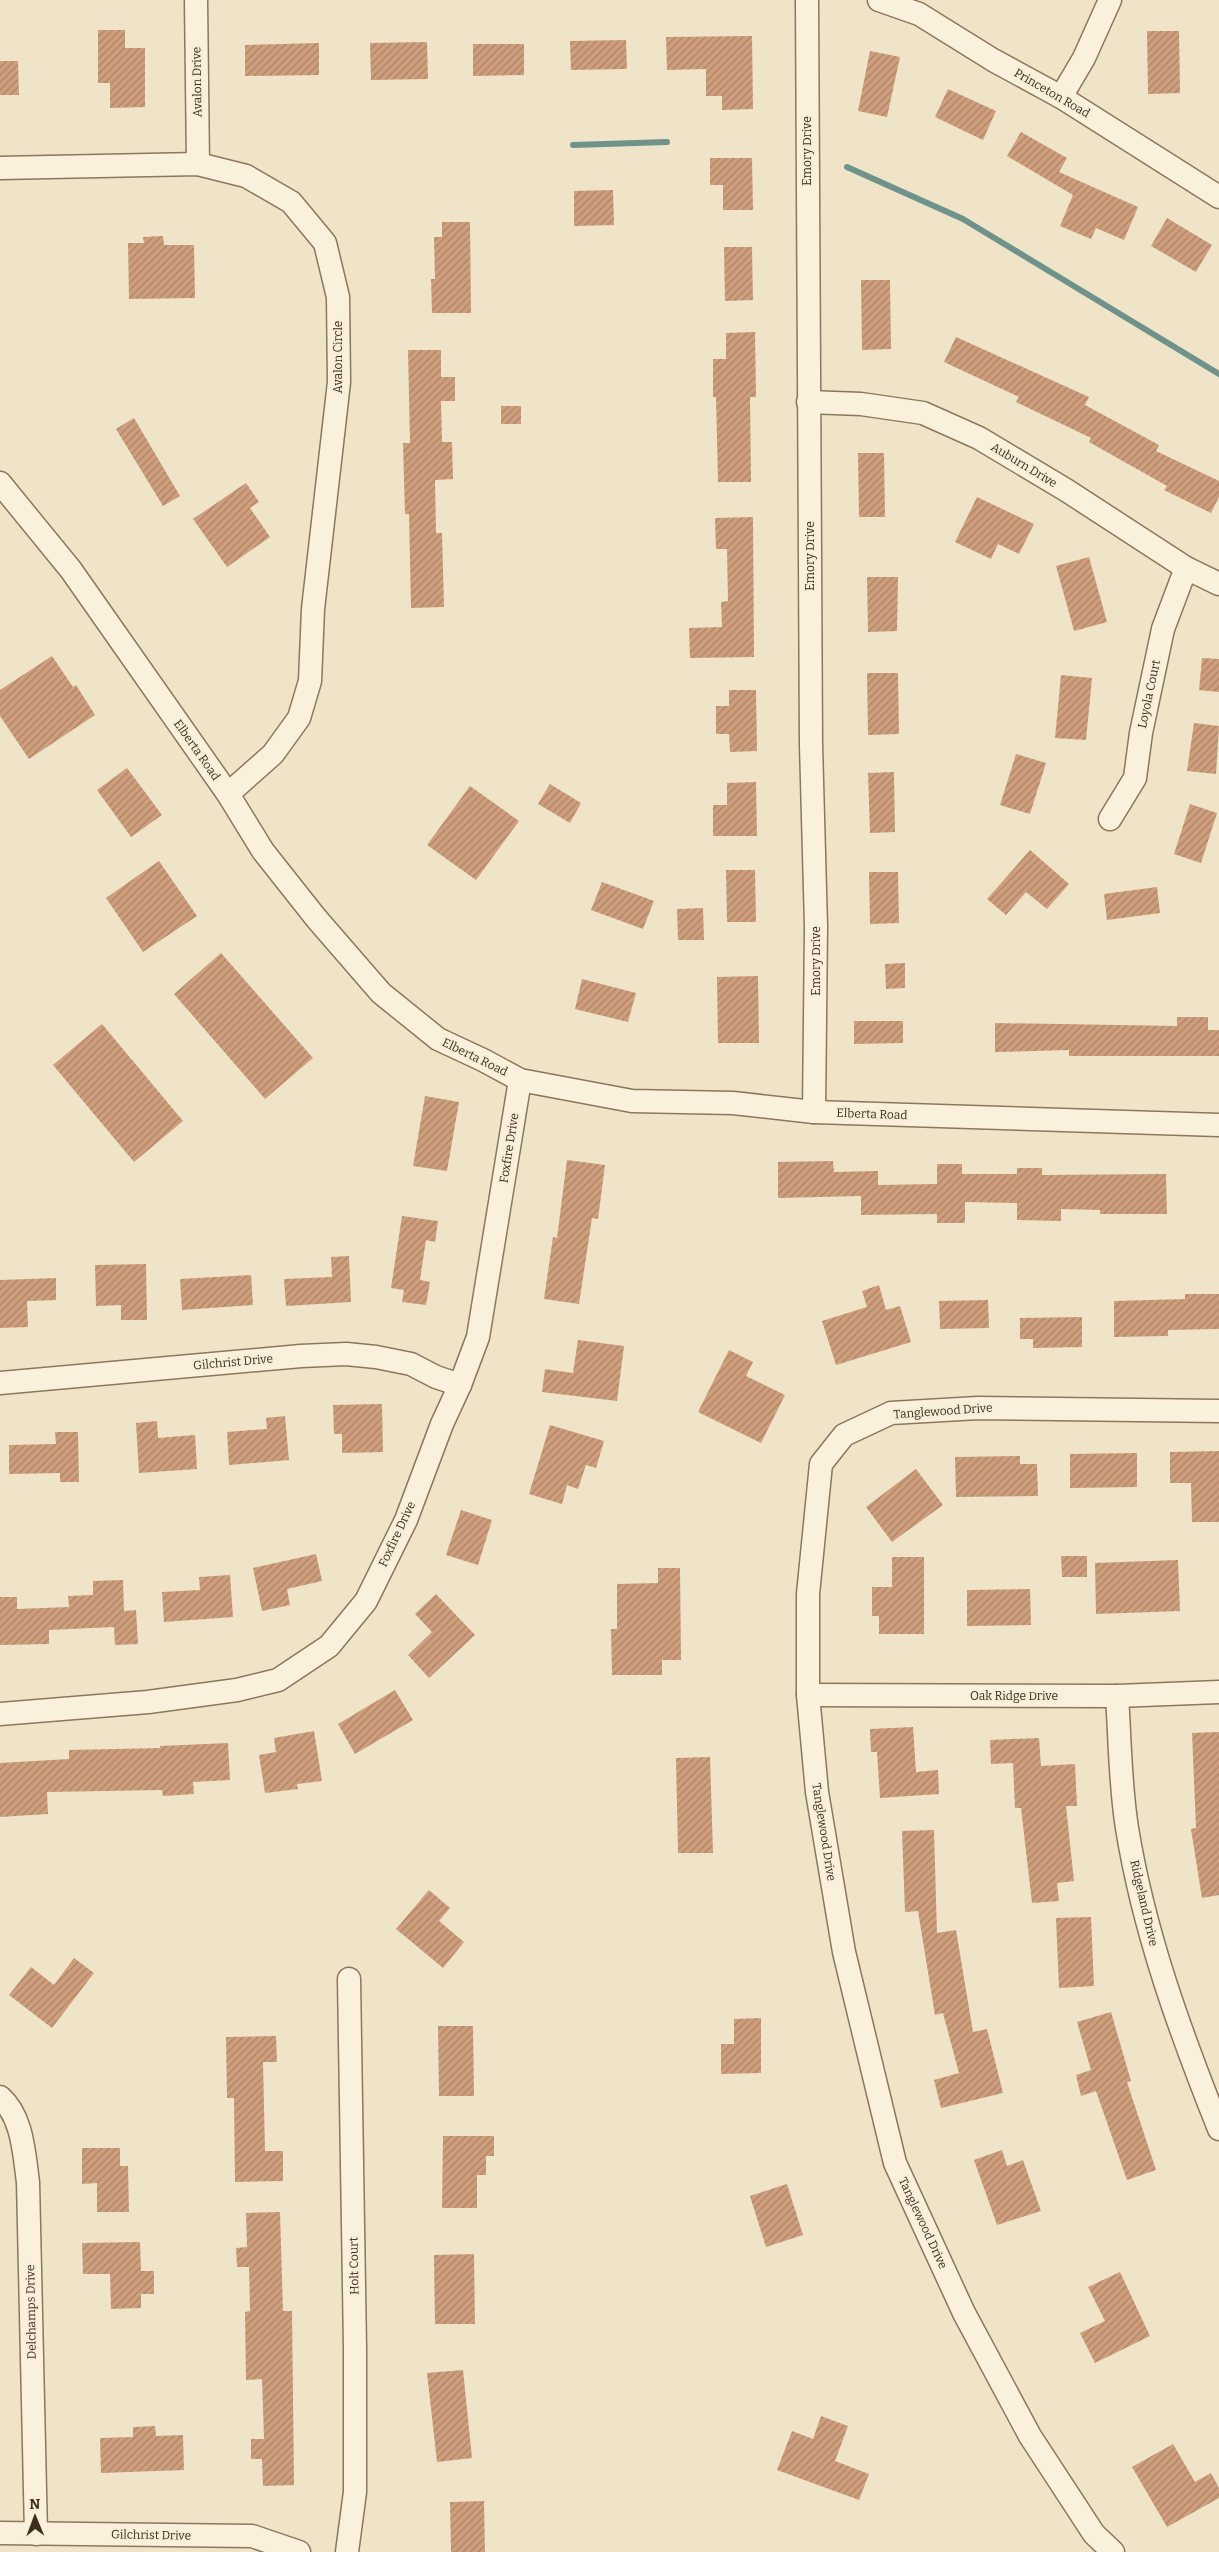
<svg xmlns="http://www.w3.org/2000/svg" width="1219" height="2552" viewBox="0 0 1219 2552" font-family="Bitter,serif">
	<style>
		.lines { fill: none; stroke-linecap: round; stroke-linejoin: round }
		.stream { stroke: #6f938a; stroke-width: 6 }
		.building { fill: url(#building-hatch) }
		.minor-casing { stroke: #8d765c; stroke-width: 25 }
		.minor { stroke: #faf1dc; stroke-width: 22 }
		.labels { text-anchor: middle; stroke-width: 4.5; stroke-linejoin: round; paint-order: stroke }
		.street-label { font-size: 12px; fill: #3d2e20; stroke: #f7eed8 }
	</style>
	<defs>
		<pattern id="building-hatch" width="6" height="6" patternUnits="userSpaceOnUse" patternTransform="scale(1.25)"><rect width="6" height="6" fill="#cf9f7d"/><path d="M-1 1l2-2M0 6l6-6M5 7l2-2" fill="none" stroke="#a98266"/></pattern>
	</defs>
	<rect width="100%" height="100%" fill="#f0e4c8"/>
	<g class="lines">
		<!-- stream -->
		<g class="stream">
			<polyline points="573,145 667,142"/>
			<polyline points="847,167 963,219 1219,374"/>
		</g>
	</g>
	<!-- building -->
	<g class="building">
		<polygon points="98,30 125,30 125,48 145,48 145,107 110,108 110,83 98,83"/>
		<polygon points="1147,31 1179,31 1180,93 1148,94"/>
		<polygon points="752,36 753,109 722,110 722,96 706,96 706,69 667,70 666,37"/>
		<polygon points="626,40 627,69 571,70 570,41"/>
		<polygon points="427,42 428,79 371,80 370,43"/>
		<polygon points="319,43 319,75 245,76 245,45"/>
		<polygon points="473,44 524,44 524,75 473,76"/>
		<polygon points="870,51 900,57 887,117 858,111"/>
		<polygon points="0,61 18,61 19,95 0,95"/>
		<polygon points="948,89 996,111 983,140 935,117"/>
		<polygon points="1021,132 1067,158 1059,172 1138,207 1124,240 1096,228 1091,239 1060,226 1073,195 1007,156"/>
		<polygon points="710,158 752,158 753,210 723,210 723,185 710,185"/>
		<polygon points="613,190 614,225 574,226 574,191"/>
		<polygon points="1167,218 1212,245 1196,272 1151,246"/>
		<polygon points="442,222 470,222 471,313 432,313 431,279 435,279 434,237 442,237"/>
		<polygon points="163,236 164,245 194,245 195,298 129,299 128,243 144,243 143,237"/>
		<polygon points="724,247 752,247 753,300 725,301"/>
		<polygon points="861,280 890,280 891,349 862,350"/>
		<polygon points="755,332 756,397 750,397 751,482 718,482 716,397 713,397 713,359 726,359 726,333"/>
		<polygon points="956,337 1089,397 1085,405 1159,445 1156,451 1219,481 1219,497 1211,513 1164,490 1167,486 1089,442 1091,438 1016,402 1019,397 944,362"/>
		<polygon points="408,350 441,350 441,377 455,377 455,401 441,401 442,442 452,442 453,479 435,480 436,533 442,533 444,607 411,608 409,514 405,514 403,443 410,443"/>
		<rect x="501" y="406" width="20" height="18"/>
		<polygon points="134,418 180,496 163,506 116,429"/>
		<polygon points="858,453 884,453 885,517 859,517"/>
		<polygon points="246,483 259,502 250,508 270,537 227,567 193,519"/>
		<polygon points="977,497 1034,524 1019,554 998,544 991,559 955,542"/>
		<polygon points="753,517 754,657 690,658 689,628 722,627 721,602 728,601 727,549 716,549 715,518"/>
		<polygon points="1089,557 1107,622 1074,631 1056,566"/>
		<polygon points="867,577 898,577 897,631 868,632"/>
		<polygon points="52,656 73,687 76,685 95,715 29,759 0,716 0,690"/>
		<polygon points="1202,658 1219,659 1219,692 1199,690"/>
		<polygon points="867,673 898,673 899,734 868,735"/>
		<polygon points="1061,675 1092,678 1086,740 1055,738"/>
		<polygon points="729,690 756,690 757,751 730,752 729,734 716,734 716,706 729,706"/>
		<polygon points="1194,723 1219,726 1216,774 1187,771"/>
		<polygon points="1016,754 1046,763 1030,814 1000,805"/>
		<polygon points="127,768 162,815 131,837 97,790"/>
		<polygon points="894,772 895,832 870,833 868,773"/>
		<polygon points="756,782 757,836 713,836 713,805 727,805 727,783"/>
		<polygon points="550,784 581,803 570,823 538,804"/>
		<polygon points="470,786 519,821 476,880 427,845"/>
		<polygon points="1190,804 1217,813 1201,863 1174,854"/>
		<polygon points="1030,850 1069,884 1047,909 1026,892 1006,915 987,899"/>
		<polygon points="159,861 197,916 143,952 106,898"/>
		<polygon points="726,870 755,870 756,922 727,922"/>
		<polygon points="869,872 898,872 899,923 870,924"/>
		<polygon points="602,882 654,901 643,929 591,910"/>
		<polygon points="1157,887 1160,913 1107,920 1104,894"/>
		<polygon points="703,908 704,940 678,940 677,909"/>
		<polygon points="221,953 313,1058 265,1099 174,994"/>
		<polygon points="905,963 905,988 886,989 885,964"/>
		<polygon points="758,976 759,1043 718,1043 717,977"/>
		<polygon points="582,979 636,993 628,1022 575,1009"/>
		<polygon points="1177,1017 1208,1017 1208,1030 1219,1030 1219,1056 1069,1056 1069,1050 995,1052 995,1023 1177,1026"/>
		<polygon points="854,1021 903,1021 903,1043 854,1044"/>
		<polygon points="102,1024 183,1121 134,1162 53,1065"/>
		<polygon points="425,1096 459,1102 447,1171 413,1166"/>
		<polygon points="567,1160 605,1165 598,1219 592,1218 579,1304 544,1299 553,1237 557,1238"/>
		<polygon points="833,1161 834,1172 878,1171 878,1185 937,1184 937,1164 962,1164 962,1174 1017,1174 1017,1168 1042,1168 1042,1175 1166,1174 1167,1214 1100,1214 1100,1210 1061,1209 1061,1221 1017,1220 1017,1203 965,1202 965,1223 937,1223 937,1214 861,1215 861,1196 778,1198 778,1162"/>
		<polygon points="402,1216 438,1221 435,1242 426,1240 420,1280 430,1282 426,1305 402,1302 404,1290 391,1288"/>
		<polygon points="349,1256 351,1302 286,1306 284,1279 332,1277 331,1257"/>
		<polygon points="146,1264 147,1320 121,1320 121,1305 96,1306 95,1265"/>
		<polygon points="251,1275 253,1305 182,1310 180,1279"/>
		<polygon points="56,1278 56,1300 27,1301 28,1327 0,1328 0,1280"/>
		<polygon points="879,1285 886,1310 900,1306 911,1342 836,1365 822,1321 867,1307 862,1291"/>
		<polygon points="1185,1294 1219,1294 1219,1329 1168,1330 1168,1336 1114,1337 1114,1301 1185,1299"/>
		<polygon points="988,1300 989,1328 940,1329 939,1301"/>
		<polygon points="1082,1317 1082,1347 1033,1348 1033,1339 1020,1339 1020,1318"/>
		<polygon points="578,1340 624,1346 617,1401 542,1392 545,1369 573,1373"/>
		<polygon points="729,1350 753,1362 746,1376 785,1395 761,1443 698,1412"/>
		<polygon points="382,1404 383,1452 342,1453 342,1434 334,1434 333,1405"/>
		<polygon points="285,1416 289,1460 229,1465 227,1432 267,1429 266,1418"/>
		<polygon points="157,1421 158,1438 195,1435 197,1469 139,1473 136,1423"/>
		<polygon points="550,1425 604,1441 596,1468 586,1465 578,1489 567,1485 562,1504 529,1494"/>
		<polygon points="55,1432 78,1432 79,1482 60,1482 60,1473 9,1474 9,1445 56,1444"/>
		<polygon points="1219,1451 1219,1522 1192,1522 1191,1483 1170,1483 1170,1452"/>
		<polygon points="1137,1453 1137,1487 1070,1488 1070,1454"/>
		<polygon points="1020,1456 1020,1464 1037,1464 1038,1496 956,1497 955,1457"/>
		<polygon points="916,1469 943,1505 892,1542 866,1507"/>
		<polygon points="461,1510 492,1520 478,1565 446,1555"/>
		<polygon points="316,1554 322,1581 287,1589 290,1605 262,1611 253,1568"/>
		<polygon points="1061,1556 1087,1556 1087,1577 1062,1577"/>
		<polygon points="892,1557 924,1557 924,1634 879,1634 879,1616 872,1616 872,1587 892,1587"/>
		<polygon points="1178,1560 1180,1611 1096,1614 1095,1563"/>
		<polygon points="658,1568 680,1568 681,1660 662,1660 662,1675 612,1675 611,1629 617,1629 617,1584 658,1583"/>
		<polygon points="230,1575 233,1617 164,1622 162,1592 200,1590 199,1577"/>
		<polygon points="123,1580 124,1611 136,1610 138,1644 115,1645 114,1627 49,1630 49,1644 0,1645 0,1597 17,1597 17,1609 69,1607 68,1596 93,1595 93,1581"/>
		<polygon points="1030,1589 1031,1625 967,1626 967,1590"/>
		<polygon points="436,1594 475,1635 429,1678 408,1655 432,1632 415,1614"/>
		<polygon points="395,1690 413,1720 355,1754 338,1724"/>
		<polygon points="913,1727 916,1772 938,1770 939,1794 880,1798 877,1752 871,1752 870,1729"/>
		<polygon points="314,1731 322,1781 297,1784 298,1789 265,1793 259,1755 276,1752 274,1738"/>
		<polygon points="1219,1732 1219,1895 1202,1898 1191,1829 1196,1828 1192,1733"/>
		<polygon points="1039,1738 1041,1766 1075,1764 1077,1806 1066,1806 1074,1881 1057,1883 1059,1901 1032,1903 1021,1808 1015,1808 1013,1763 991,1764 990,1740"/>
		<polygon points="228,1743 230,1780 193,1782 194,1794 163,1796 162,1790 47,1792 48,1814 0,1817 0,1763 69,1759 69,1750 160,1748 160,1746"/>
		<polygon points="710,1757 713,1853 678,1853 676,1758"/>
		<polygon points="934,1830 937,1933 956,1930 973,2032 987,2029 1003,2093 941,2108 934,2080 959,2073 943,2013 935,2015 918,1911 905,1912 902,1831"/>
		<polygon points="429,1890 450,1908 439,1921 464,1942 443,1968 396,1929"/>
		<polygon points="1091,1917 1094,1986 1059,1988 1056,1918"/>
		<polygon points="74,1958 94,1973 52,2028 9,1995 31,1967 54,1985"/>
		<polygon points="1111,2012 1131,2081 1127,2082 1156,2170 1127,2180 1096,2091 1081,2096 1076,2075 1091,2070 1077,2022"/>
		<polygon points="761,2018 761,2073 721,2074 721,2044 734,2044 734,2019"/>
		<polygon points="438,2026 473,2026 474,2096 439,2096"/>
		<polygon points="276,2036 277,2062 263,2062 265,2151 283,2151 283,2181 235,2182 234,2098 227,2098 226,2037"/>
		<polygon points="443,2136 494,2136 494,2156 486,2156 486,2175 477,2175 477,2208 442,2208"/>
		<polygon points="82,2148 120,2148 120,2166 128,2166 129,2212 97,2212 97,2183 82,2184"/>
		<polygon points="1002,2150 1007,2166 1023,2160 1041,2211 997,2225 974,2160"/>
		<polygon points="787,2184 803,2235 766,2247 750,2196"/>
		<polygon points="280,2212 283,2311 292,2311 294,2485 263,2486 262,2459 251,2459 251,2439 264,2439 262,2379 246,2380 245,2312 250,2311 249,2267 237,2267 236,2248 247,2247 246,2213"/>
		<polygon points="140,2242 141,2271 154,2271 154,2294 141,2294 141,2308 111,2309 110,2274 83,2274 82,2243"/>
		<polygon points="474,2254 475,2324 435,2324 434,2255"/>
		<polygon points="1120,2272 1150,2336 1095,2363 1080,2333 1105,2321 1088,2287"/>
		<polygon points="463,2370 472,2458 437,2462 427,2373"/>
		<polygon points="821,2416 848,2426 835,2461 869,2474 859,2500 777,2470 792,2431 813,2439"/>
		<polygon points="155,2426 156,2436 183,2435 184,2470 101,2473 100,2438 133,2437 133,2427"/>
		<polygon points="1173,2444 1195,2482 1211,2473 1219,2488 1219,2498 1167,2527 1132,2467"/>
		<polygon points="484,2501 485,2552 451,2552 450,2502"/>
	</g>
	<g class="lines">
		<!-- minor casing -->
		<g class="minor-casing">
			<g id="minor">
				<polyline points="196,0 198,164"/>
				<polyline points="807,0 811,745 816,926 814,1112"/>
				<polyline points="879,0 919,14 993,60 1061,97 1219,197"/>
				<polyline points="1061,97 1084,58 1110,0"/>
				<polyline points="0,168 198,164 246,176 291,202 325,243 338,297 339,382 313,609 310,681 299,718 273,754 228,794"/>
				<polyline points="808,402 861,404 923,413 979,438 1066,490 1186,568 1219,584"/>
				<polyline points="0,483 71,570 228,794 263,851 316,918 381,993 438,1039 483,1060 520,1080 632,1101 733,1103 814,1112 1219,1125"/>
				<polyline points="1110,819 1135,778 1141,733 1163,629 1186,568"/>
				<polyline points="0,1383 301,1356 346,1354 376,1357 411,1364 436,1377 460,1385"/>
				<polyline points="808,1695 1117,1696 1219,1692"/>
				<path d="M1117,1696C1120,1740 1120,1785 1127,1828C1144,1933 1180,2031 1219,2129"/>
				<polyline points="0,1714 148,1702 237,1690 278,1680 329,1646 366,1601 406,1520 442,1424 460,1385 478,1337 520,1080"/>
				<path d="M0,2097C23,2117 24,2154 28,2182L36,2534"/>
				<polyline points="0,2533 252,2536 299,2552"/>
				<polyline points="347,2552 355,2492 355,2348 349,1979"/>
				<polyline points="1113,2552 1094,2534 1030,2436 964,2313 895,2163 844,1952 817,1792 808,1695 808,1594 821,1464 844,1435 891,1413 978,1408 1219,1411"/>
			</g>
		</g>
		<!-- minor -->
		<use href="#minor" class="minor"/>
	</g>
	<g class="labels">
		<!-- street labels -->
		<g class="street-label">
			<text transform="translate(197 82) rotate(-91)" y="4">Avalon Drive</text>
			<text transform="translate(1052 93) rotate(30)" y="4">Princeton Road</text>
			<text transform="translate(807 151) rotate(-90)" y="4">Emory Drive</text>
			<text transform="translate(338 357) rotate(-90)" y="4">Avalon Circle</text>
			<text transform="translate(1024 465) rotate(31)" y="4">Auburn Drive</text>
			<text transform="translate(810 556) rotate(-90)" y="4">Emory Drive</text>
			<text transform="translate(1149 694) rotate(-78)" y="4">Loyola Court</text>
			<text transform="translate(197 750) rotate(55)" y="4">Elberta Road</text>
			<text transform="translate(816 961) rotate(-90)" y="4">Emory Drive</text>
			<text transform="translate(475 1057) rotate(26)" y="4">Elberta Road</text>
			<text transform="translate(872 1114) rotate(2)" y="4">Elberta Road</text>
			<text transform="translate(509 1148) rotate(-81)" y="4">Foxfire Drive</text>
			<text transform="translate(233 1362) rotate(-5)" y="4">Gilchrist Drive</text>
			<text transform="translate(943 1411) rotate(-4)" y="4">Tanglewood Drive</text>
			<text transform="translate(397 1534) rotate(-65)" y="4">Foxfire Drive</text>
			<text x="1014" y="1700">Oak Ridge Drive</text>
			<text transform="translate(824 1832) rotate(81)" y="4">Tanglewood Drive</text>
			<text transform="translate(1144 1903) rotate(77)" y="4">Ridgeland Drive</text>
			<text transform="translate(923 2223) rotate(65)" y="4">Tanglewood Drive</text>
			<text transform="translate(354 2266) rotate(-91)" y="4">Holt Court</text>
			<text transform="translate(31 2312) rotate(-91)" y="4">Delchamps Drive</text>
			<text transform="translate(151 2535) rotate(1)" y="4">Gilchrist Drive</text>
		</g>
	</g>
	<!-- north arrow -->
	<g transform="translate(35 2517) rotate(359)" stroke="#f7eed8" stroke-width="4" paint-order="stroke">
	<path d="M0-4L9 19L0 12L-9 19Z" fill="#3d2e20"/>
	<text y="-8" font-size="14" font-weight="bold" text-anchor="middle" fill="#3d2e20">N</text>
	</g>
</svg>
